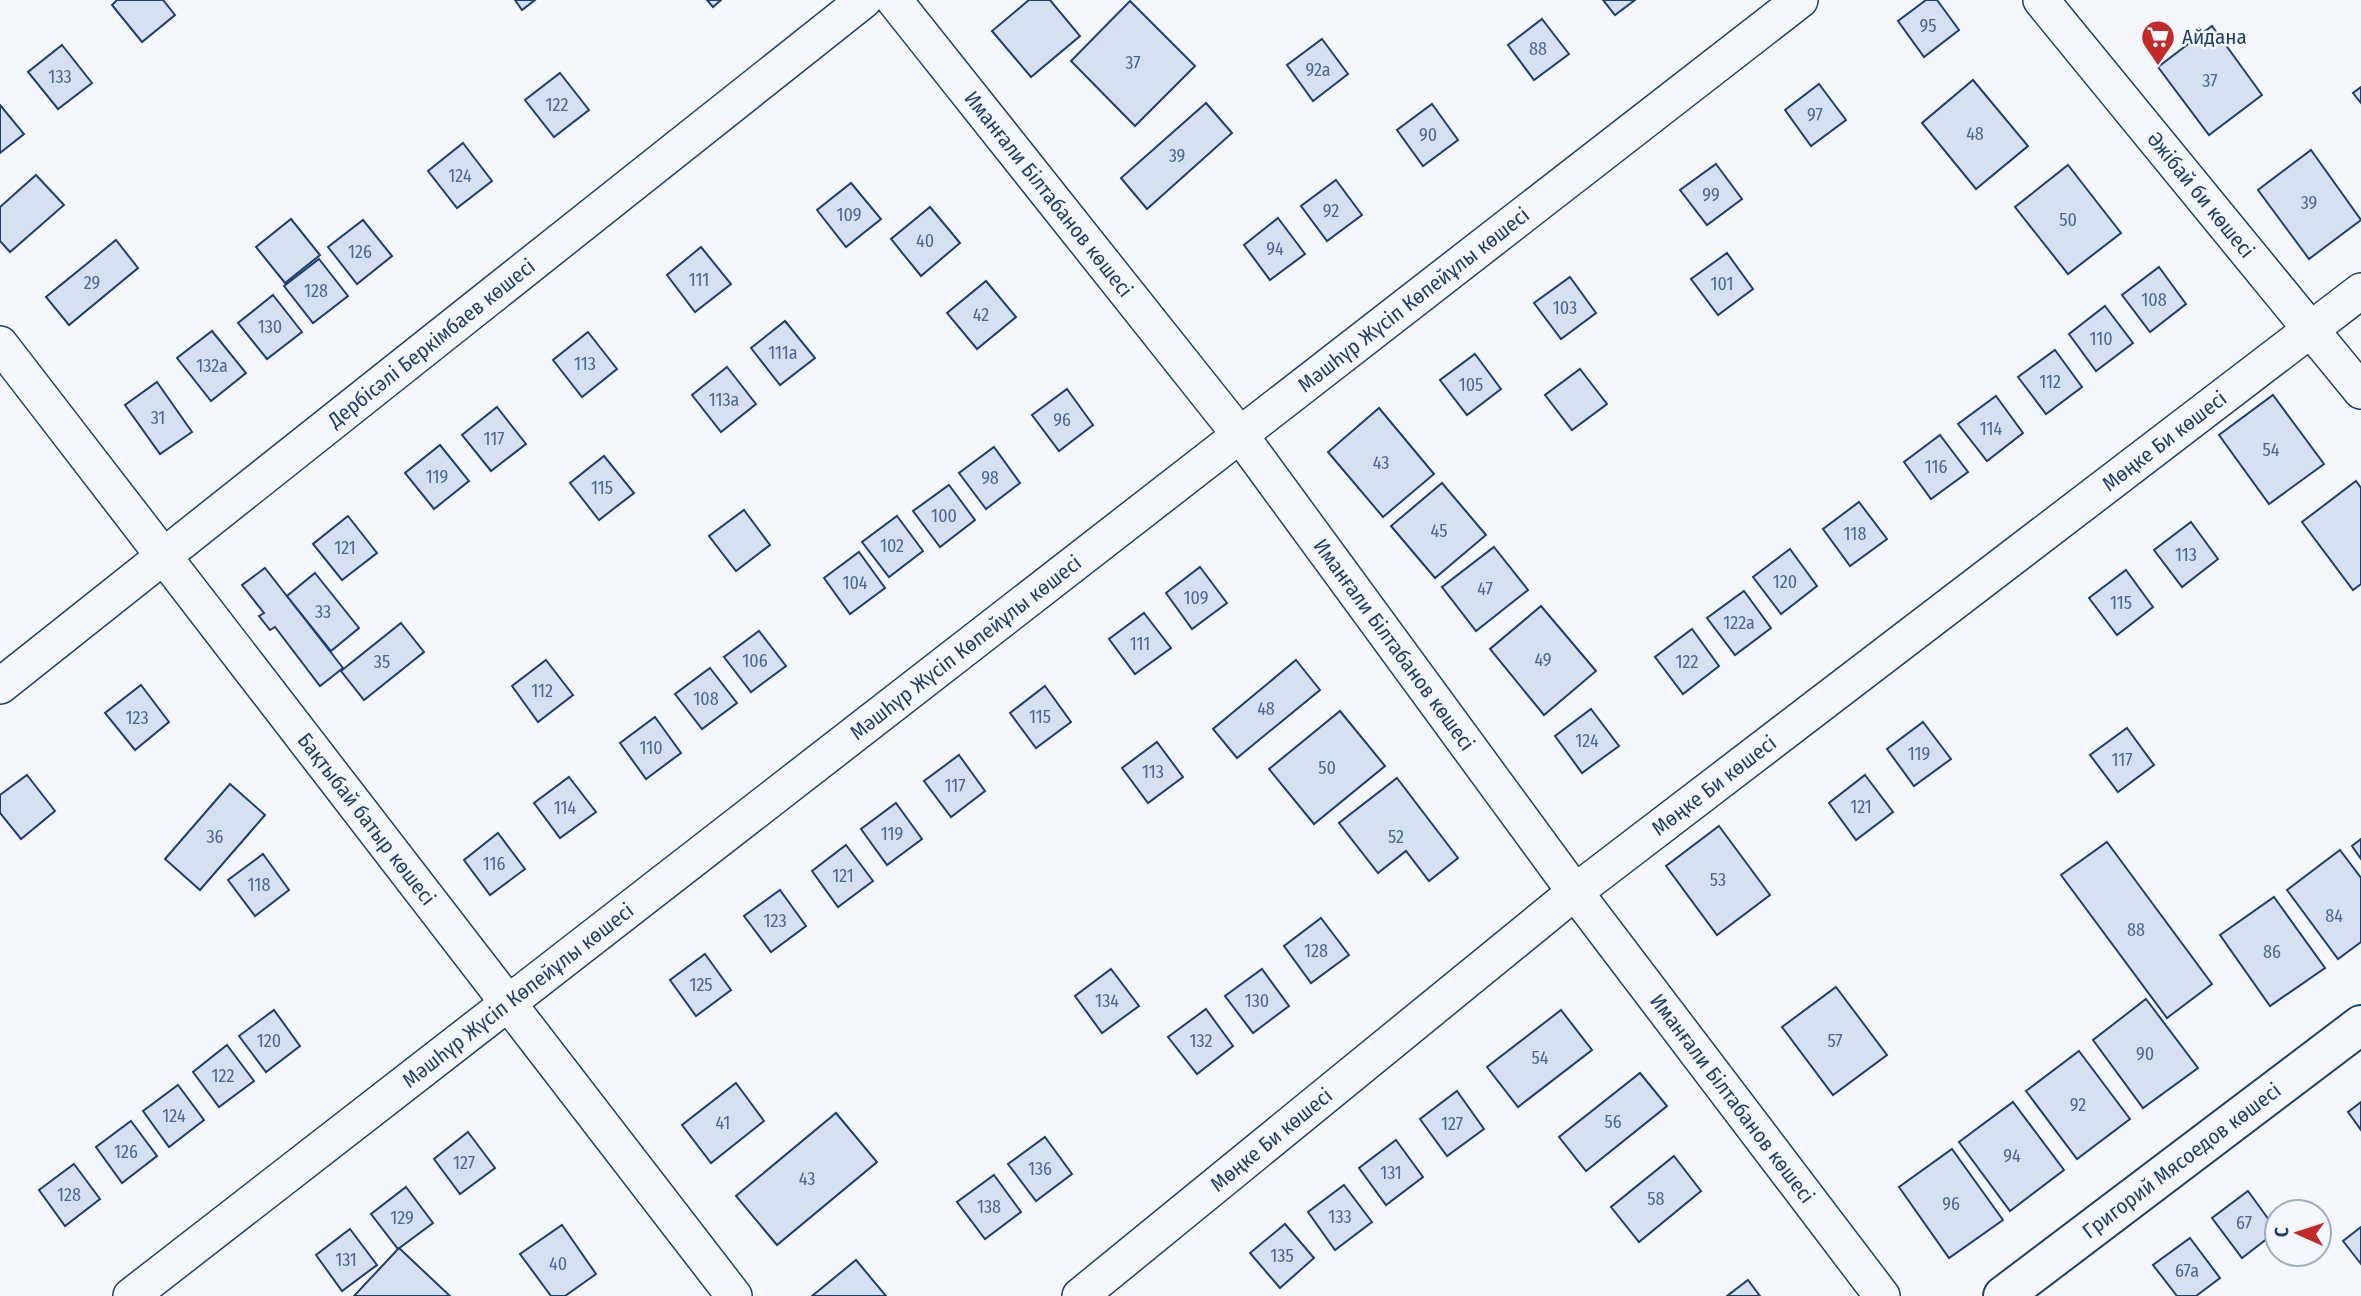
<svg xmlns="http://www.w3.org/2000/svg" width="2361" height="1296" viewBox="0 0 2361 1296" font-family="'Fira Sans Condensed',sans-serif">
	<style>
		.building { fill: #d5e0f0; stroke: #1d3f73; stroke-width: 2 }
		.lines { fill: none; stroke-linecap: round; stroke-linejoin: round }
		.street-casing { stroke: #1d3f73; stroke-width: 38 }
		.secondary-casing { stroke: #1d3f73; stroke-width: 42 }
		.street { stroke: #f4f7fb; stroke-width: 35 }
		.secondary { stroke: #f4f7fb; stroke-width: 38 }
		.labels { text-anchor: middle; stroke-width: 5; stroke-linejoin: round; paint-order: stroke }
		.number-label { font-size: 18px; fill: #4b6792 }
		.poi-label { font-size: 21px; fill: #1d3f73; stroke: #f4f7fb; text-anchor: start }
		.street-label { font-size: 21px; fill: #1d3f73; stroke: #f4f7fb }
	</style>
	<rect width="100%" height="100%" fill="#f4f7fb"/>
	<!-- building -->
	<g class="building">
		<polygon points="117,0 163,0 175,15 142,42 112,5"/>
		<polygon points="515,0 535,0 522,10"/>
		<polygon points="707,0 721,0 713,7"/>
		<polygon points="1029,0 1050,0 1080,36 1031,77 992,31"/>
		<polygon points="1603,0 1635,0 1615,15"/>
		<polygon points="1926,0 1937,0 1959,30 1924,57 1898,21"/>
		<polygon points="1130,1 1195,66 1135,126 1071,61"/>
		<polygon points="1542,19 1569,54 1534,80 1508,45"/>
		<polygon points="2212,26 2262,95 2209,135 2158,67"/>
		<polygon points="1322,39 1348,74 1313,101 1287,65"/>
		<polygon points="62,45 92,83 58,109 28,72"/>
		<polygon points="560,73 589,110 554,137 525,100"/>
		<polygon points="1973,80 2028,146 1976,189 1922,123"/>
		<polygon points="1819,84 1846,120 1811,146 1785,110"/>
		<polygon points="2361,87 2361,103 2353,93"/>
		<polygon points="1206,103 1232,133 1147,209 1121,178"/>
		<polygon points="1432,104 1458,140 1423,166 1397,130"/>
		<polygon points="0,105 24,134 0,153"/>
		<polygon points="463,143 492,181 457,208 428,171"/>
		<polygon points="2311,150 2361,220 2309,259 2258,190"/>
		<polygon points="1716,164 1742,199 1707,225 1680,190"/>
		<polygon points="2068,165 2121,233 2068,274 2015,207"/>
		<polygon points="36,175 64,205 10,252 0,241 0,207"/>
		<polygon points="1336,180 1362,215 1327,241 1301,206"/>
		<polygon points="851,183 881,219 846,247 817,210"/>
		<polygon points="930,207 960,243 921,276 891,239"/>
		<polygon points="1278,218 1305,254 1270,280 1244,245"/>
		<polygon points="291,219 320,255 285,283 256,247"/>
		<polygon points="363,220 392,256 357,284 328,247"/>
		<polygon points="116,240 138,268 69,325 46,297"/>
		<polygon points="701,247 731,284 695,312 667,275"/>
		<polygon points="1727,253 1753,289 1718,315 1691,279"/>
		<polygon points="319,259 348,296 313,323 284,286"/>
		<polygon points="2159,267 2186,304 2150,332 2122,295"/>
		<polygon points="1570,277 1596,313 1561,339 1534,303"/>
		<polygon points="986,281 1016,317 977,349 947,313"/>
		<polygon points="273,295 302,332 267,359 238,323"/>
		<polygon points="2105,306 2133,343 2096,371 2069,334"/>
		<polygon points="785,321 815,358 780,385 751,348"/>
		<polygon points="212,331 246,373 211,401 177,358"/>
		<polygon points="588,332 617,369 582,397 553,360"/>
		<polygon points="2055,350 2082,387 2046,414 2018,377"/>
		<polygon points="1475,354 1501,389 1467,415 1440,380"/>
		<polygon points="727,367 756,404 721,432 692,395"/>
		<polygon points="1580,369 1607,404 1572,430 1545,395"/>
		<polygon points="157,382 192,432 160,454 125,405"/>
		<polygon points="1067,389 1093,425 1059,451 1032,415"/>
		<polygon points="2273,395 2324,464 2269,504 2219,435"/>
		<polygon points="1996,396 2023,433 1987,461 1958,424"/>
		<polygon points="497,407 526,444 491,471 462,435"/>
		<polygon points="1379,408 1434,474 1383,517 1328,452"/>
		<polygon points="1940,435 1968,472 1931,499 1904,462"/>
		<polygon points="440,445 469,481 434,509 405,473"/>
		<polygon points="994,447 1020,483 986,509 959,473"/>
		<polygon points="604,456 634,493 599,520 570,483"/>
		<polygon points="2356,481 2361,488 2361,584 2353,590 2302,522"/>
		<polygon points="1442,483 1486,535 1435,578 1391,526"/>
		<polygon points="949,485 975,520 940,547 913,511"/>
		<polygon points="1859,502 1887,539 1850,566 1823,529"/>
		<polygon points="744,510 770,545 736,571 709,536"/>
		<polygon points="348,516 377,553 342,580 313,544"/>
		<polygon points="897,516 923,551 889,577 862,542"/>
		<polygon points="2191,522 2218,559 2182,587 2154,550"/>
		<polygon points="1494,547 1528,590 1476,631 1442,587"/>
		<polygon points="1790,549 1817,586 1781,614 1753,577"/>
		<polygon points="859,552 885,588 850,614 824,578"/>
		<polygon points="1200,567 1227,603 1192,629 1166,593"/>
		<polygon points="265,568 343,668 320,686 275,627 270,630 259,616 264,613 242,585"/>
		<polygon points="2126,570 2153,607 2117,635 2089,598"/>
		<polygon points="315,573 359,628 331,651 287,596"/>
		<polygon points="1744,591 1771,628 1735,655 1707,618"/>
		<polygon points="1541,606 1596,671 1544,715 1490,649"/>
		<polygon points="1144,613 1171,648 1135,674 1109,639"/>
		<polygon points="401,623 424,652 364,700 341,671"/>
		<polygon points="1692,629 1719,666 1683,694 1655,657"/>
		<polygon points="759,631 786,666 751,692 724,657"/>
		<polygon points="546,660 573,695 538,722 512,686"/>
		<polygon points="1296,660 1320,690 1237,758 1213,729"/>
		<polygon points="710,668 737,703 702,729 675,694"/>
		<polygon points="141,685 169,722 135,750 105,713"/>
		<polygon points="1045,686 1071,722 1036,748 1010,713"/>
		<polygon points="1591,709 1619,746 1582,773 1555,736"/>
		<polygon points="1340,711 1385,766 1314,824 1269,769"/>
		<polygon points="655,717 681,753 646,779 620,743"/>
		<polygon points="1923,722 1951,759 1914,786 1887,749"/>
		<polygon points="2127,728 2154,765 2118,792 2090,755"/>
		<polygon points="1157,742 1183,777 1148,803 1122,768"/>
		<polygon points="959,755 985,791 951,817 924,781"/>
		<polygon points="27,775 55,811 21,839 0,813 0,795"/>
		<polygon points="1865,775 1893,812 1856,840 1829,803"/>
		<polygon points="569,777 596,812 560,838 534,803"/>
		<polygon points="1397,778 1458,858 1429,881 1406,851 1378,873 1339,823"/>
		<polygon points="230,784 265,815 200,890 165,859"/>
		<polygon points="896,803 922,839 887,865 861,829"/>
		<polygon points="1719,826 1770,895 1717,935 1666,866"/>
		<polygon points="498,833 525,869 490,895 464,860"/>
		<polygon points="2361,839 2361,859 2352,846"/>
		<polygon points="2107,842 2212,984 2167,1018 2061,875"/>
		<polygon points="846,845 873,881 838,907 812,871"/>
		<polygon points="2340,850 2361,878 2361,942 2338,959 2287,890"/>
		<polygon points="263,854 289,890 255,916 228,880"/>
		<polygon points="780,890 806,926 771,952 744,916"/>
		<polygon points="2274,897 2325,968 2270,1006 2220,935"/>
		<polygon points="1321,918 1349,955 1311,983 1284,946"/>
		<polygon points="705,954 731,990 696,1016 670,980"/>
		<polygon points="1111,969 1139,1006 1102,1033 1075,996"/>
		<polygon points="1262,969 1289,1006 1253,1033 1225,996"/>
		<polygon points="1836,987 1887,1055 1833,1095 1782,1027"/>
		<polygon points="2146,999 2198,1068 2143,1108 2093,1040"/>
		<polygon points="1206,1009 1233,1046 1197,1074 1168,1037"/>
		<polygon points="274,1010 300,1046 266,1072 239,1036"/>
		<polygon points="1561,1010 1592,1050 1518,1107 1487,1067"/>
		<polygon points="227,1045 254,1081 219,1107 193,1072"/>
		<polygon points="2079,1051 2130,1119 2077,1159 2026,1091"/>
		<polygon points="1640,1073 1667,1106 1586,1171 1559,1137"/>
		<polygon points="736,1083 764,1121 711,1163 682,1125"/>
		<polygon points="178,1085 204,1120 169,1147 143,1111"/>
		<polygon points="1457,1091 1484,1129 1447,1156 1420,1119"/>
		<polygon points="2013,1102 2064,1170 2010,1211 1959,1142"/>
		<polygon points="2361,1102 2361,1130 2348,1112"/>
		<polygon points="836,1113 877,1162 777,1245 736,1196"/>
		<polygon points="131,1121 157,1156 122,1183 96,1147"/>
		<polygon points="468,1132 495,1168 460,1194 434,1159"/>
		<polygon points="1045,1137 1072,1174 1036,1201 1008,1164"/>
		<polygon points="1396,1140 1423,1177 1386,1205 1359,1168"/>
		<polygon points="1952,1149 2003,1220 1949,1258 1899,1187"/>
		<polygon points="1674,1156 1701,1191 1639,1242 1611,1207"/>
		<polygon points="74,1164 100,1199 65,1226 39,1190"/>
		<polygon points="994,1175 1021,1212 985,1239 957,1202"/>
		<polygon points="1344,1185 1372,1222 1335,1250 1308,1212"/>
		<polygon points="406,1187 433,1223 398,1249 371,1214"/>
		<polygon points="2248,1191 2277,1231 2242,1258 2212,1218"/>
		<polygon points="1285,1224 1314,1258 1280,1288 1250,1253"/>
		<polygon points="562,1225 596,1274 565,1296 551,1296 520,1254"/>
		<polygon points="2361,1227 2361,1264 2343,1241"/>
		<polygon points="350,1229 377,1265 342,1291 316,1255"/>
		<polygon points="2190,1238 2220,1278 2196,1296 2177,1296 2153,1265"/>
		<polygon points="399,1248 450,1296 354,1296"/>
		<polygon points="856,1260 886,1296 812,1296"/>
		<polygon points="1748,1280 1760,1296 1727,1296"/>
	</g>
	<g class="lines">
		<!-- street casing -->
		<g class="street-casing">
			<g id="street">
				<path id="s1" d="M894,0L1240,435L1575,892L1882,1296"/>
				<path id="s2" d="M2041,0L2361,391"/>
				<path id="s3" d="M0,344L734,1296"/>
				<path id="s4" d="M0,686L864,0"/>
				<path id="s5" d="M131,1296L1800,0"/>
				<path id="s6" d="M1080,1296L1575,892L2361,291"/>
			</g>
		</g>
		<!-- secondary casing -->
		<g class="secondary-casing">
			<g id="secondary">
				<path id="s7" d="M2003,1296L2361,1025"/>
			</g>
		</g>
		<!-- street -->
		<use href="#street" class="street"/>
		<!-- secondary -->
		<use href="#secondary" class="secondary"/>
	</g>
	<!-- icons -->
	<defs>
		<g id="supermarket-pin" transform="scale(1.75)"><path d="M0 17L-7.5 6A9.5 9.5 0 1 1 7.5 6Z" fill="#c62828" stroke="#f4f7fb"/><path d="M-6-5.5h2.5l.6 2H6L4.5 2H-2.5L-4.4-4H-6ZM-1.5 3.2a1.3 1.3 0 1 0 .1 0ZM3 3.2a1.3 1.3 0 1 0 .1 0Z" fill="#fff"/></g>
	</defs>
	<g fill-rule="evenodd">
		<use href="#supermarket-pin" x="2158" y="37"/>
	</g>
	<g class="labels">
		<!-- number labels -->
		<g class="number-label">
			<text x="1928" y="32">95</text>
			<text x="1538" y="55">88</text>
			<text x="1133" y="69">37</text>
			<text x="1318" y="76">92а</text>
			<text x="60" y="83">133</text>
			<text x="2210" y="87">37</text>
			<text x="557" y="111">122</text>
			<text x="1815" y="121">97</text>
			<text x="1975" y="140">48</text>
			<text x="1428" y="141">90</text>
			<text x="1177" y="162">39</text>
			<text x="460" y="182">124</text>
			<text x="1711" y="201">99</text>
			<text x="2309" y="209">39</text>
			<text x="1331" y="217">92</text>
			<text x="849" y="221">109</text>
			<text x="2068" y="226">50</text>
			<text x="925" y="247">40</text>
			<text x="1275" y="255">94</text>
			<text x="360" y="258">126</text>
			<text x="699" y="286">111</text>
			<text x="92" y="289">29</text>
			<text x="1722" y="290">101</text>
			<text x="316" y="297">128</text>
			<text x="2154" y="306">108</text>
			<text x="1565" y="314">103</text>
			<text x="981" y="321">42</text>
			<text x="270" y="333">130</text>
			<text x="2101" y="345">110</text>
			<text x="783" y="359">111а</text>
			<text x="585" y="370">113</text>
			<text x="212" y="372">132а</text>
			<text x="2050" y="388">112</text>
			<text x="1471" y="391">105</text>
			<text x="724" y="406">113а</text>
			<text x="158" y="424">31</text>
			<text x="1062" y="426">96</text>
			<text x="1991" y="435">114</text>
			<text x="494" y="445">117</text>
			<text x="2271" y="456">54</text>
			<text x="1381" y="469">43</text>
			<text x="1936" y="473">116</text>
			<text x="437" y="483">119</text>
			<text x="990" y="484">98</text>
			<text x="602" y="494">115</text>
			<text x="944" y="522">100</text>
			<text x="1439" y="537">45</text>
			<text x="1855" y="540">118</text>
			<text x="892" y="552">102</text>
			<text x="345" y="554">121</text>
			<text x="2186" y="561">113</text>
			<text x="1785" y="588">120</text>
			<text x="855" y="589">104</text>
			<text x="1485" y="595">47</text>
			<text x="1196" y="604">109</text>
			<text x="2121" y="609">115</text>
			<text x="323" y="618">33</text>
			<text x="1739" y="629">122а</text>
			<text x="1140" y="650">111</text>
			<text x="1543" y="666">49</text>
			<text x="755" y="667">106</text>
			<text x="382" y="668">35</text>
			<text x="1687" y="668">122</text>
			<text x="542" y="697">112</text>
			<text x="706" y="705">108</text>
			<text x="1266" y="715">48</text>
			<text x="1040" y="723">115</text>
			<text x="137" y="724">123</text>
			<text x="1587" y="747">124</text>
			<text x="651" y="754">110</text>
			<text x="1919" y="760">119</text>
			<text x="2122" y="766">117</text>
			<text x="1327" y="774">50</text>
			<text x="1153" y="778">113</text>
			<text x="955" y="792">117</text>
			<text x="1861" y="813">121</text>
			<text x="565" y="814">114</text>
			<text x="892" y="840">119</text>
			<text x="215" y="843">36</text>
			<text x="1396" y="843">52</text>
			<text x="494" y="870">116</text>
			<text x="843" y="882">121</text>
			<text x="1718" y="886">53</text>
			<text x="259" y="891">118</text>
			<text x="2334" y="922">84</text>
			<text x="775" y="927">123</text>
			<text x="2136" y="936">88</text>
			<text x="1316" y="957">128</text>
			<text x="2272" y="958">86</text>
			<text x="701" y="991">125</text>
			<text x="1107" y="1007">134</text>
			<text x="1257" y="1007">130</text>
			<text x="269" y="1047">120</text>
			<text x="1201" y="1047">132</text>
			<text x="1835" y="1047">57</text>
			<text x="2145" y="1060">90</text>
			<text x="1540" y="1064">54</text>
			<text x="223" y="1082">122</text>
			<text x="2078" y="1111">92</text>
			<text x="174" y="1122">124</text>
			<text x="1613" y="1128">56</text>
			<text x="723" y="1129">41</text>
			<text x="1452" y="1130">127</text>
			<text x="126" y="1158">126</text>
			<text x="2012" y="1162">94</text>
			<text x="464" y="1169">127</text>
			<text x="1040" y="1175">136</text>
			<text x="1391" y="1179">131</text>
			<text x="807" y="1185">43</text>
			<text x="69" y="1201">128</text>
			<text x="1656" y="1205">58</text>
			<text x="1951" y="1210">96</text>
			<text x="989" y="1213">138</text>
			<text x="1340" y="1223">133</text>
			<text x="402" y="1224">129</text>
			<text x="2244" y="1229">67</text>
			<text x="1282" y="1262">135</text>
			<text x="346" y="1266">131</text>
			<text x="558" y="1270">40</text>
			<text x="2187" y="1277">67а</text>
		</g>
		<!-- poi labels -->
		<g class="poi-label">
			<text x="2182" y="44">Айдана</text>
		</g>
		<!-- street labels -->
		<g class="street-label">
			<text dy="7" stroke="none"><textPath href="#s1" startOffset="248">Иманғали Білтабанов көшесі</textPath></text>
			<text dy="7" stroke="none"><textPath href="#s2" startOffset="252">Әжібай би көшесі</textPath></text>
			<text dy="7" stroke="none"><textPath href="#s5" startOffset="1624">Мәшһүр Жүсіп Көпейұлы көшесі</textPath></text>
			<text dy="7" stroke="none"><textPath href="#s4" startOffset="551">Дербісәлі Беркімбаев көшесі</textPath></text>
			<text dy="7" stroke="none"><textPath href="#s6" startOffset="1381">Мөңке Би көшесі</textPath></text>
			<text dy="7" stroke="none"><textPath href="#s1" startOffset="816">Иманғали Білтабанов көшесі</textPath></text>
			<text dy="7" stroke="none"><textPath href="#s5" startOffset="1057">Мәшһүр Жүсіп Көпейұлы көшесі</textPath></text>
			<text dy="7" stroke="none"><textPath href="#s6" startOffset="814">Мөңке Би көшесі</textPath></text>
			<text dy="7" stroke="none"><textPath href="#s3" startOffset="600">Бақтыбай батыр көшесі</textPath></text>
			<text dy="7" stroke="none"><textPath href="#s5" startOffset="490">Мәшһүр Жүсіп Көпейұлы көшесі</textPath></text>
			<text dy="7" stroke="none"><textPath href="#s1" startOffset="1382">Иманғали Білтабанов көшесі</textPath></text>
			<text dy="7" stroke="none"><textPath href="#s6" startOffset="247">Мөңке Би көшесі</textPath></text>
			<text dy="7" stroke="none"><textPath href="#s7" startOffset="224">Григорий Мясоедов көшесі</textPath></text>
		</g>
	</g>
	<!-- north arrow -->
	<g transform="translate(2298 1233) rotate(273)"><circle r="33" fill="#f4f7fb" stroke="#9eadc5" stroke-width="2"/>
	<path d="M0-5L12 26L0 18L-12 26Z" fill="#c62828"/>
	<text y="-10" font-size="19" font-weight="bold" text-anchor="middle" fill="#1d3f73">С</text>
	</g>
</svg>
